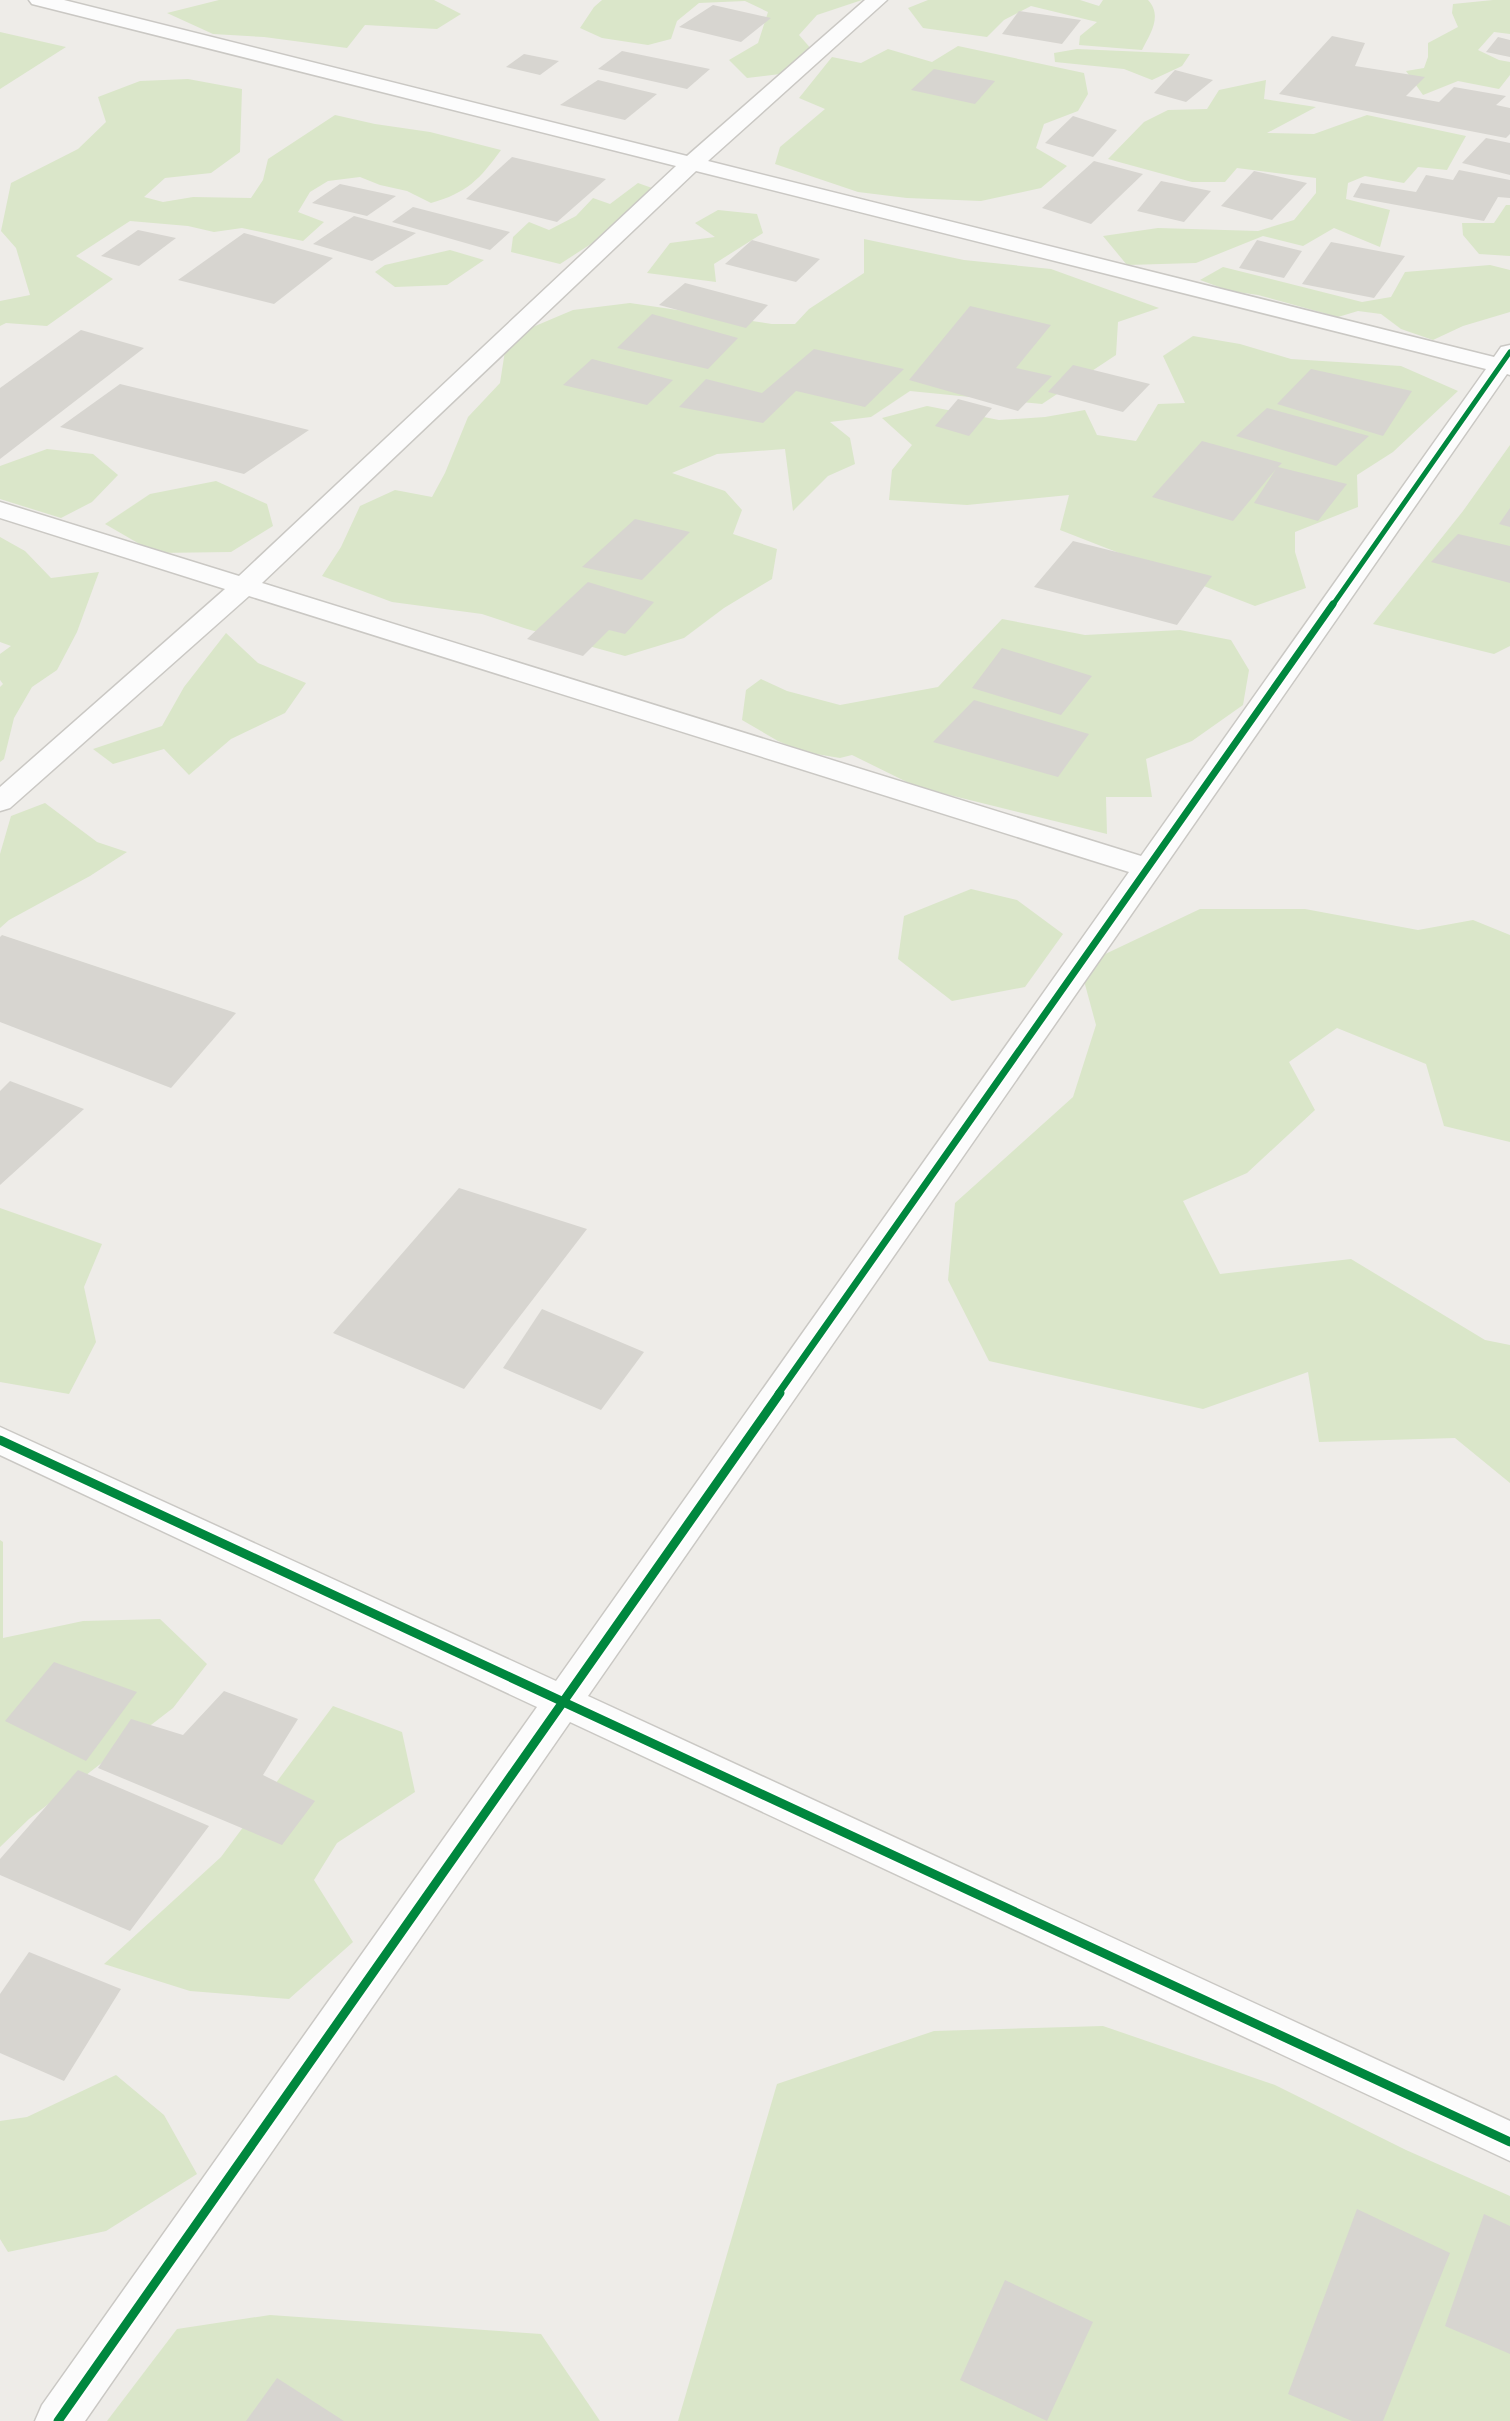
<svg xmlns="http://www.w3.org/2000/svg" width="1510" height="2421" viewBox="0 0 1510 2421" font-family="'Noto Sans',sans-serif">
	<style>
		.green { fill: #dae6c9 }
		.building { fill: #d7d5d0 }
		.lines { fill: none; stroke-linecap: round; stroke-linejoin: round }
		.minor-casing { stroke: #cac8c4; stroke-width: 3 }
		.minor { fill: #fcfcfc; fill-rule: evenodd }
		.cycleway-far2-casing { stroke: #fff; stroke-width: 8 }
		.cycleway-far1-casing { stroke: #fff; stroke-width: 10 }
		.cycleway-casing { stroke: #fff; stroke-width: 13 }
		.cycleway-far2 { stroke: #00873e; stroke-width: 5 }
		.cycleway-far1 { stroke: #00873e; stroke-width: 7 }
		.cycleway { stroke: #00873e; stroke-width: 9 }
	</style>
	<rect width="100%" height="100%" fill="#eeece8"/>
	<!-- green -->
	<g class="green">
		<polygon points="219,0 434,0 461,14 437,29 365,25 347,48 264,37 213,34 167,13"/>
		<polygon points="602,0 862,0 817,15 799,35 813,51 780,74 747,78 729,60 758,43 768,12 745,1 699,3 677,21 671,39 648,45 602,38 580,28 594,7"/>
		<path d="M928,0H1080L1099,6L1103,0H1148C1163,16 1150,34 1142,50L1079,45L1080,36L1097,22L1031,6L1004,20L987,37L923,28L908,8Z"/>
		<polygon points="1493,0 1510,0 1510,34 1494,32 1478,50 1499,60 1510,62 1510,75 1499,89 1458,81 1423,95 1406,71 1424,68 1428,57 1428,43 1458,27 1452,13 1453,4"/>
		<polygon points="0,32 66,47 0,89"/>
		<polygon points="958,46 1084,73 1088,94 1078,111 1044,124 1036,148 1067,166 1041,188 981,201 907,198 858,192 775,164 780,147 825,109 799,98 832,57 861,63 888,49 932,62"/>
		<polygon points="1077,49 1190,54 1182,66 1152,80 1124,69 1055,62 1054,53"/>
		<path d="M188,79L242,89L240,152L211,173L165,178L144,197L163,202L193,197L251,198L263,180L268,159L335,115L375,124L430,132L501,150C480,179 467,193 431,203L407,191L380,185L360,177L328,181L310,192L298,212L324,222L303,241L242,228L214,232L188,226L130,221L76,256L113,279L47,326L6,323L0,326V301L30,295L16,248L1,231L11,183L78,149L106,122L98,97L140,81Z"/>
		<polygon points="1266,80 1264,99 1316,107 1267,133 1314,134 1367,115 1466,136 1447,170 1418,167 1404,183 1365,176 1348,183 1346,199 1390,210 1380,247 1334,228 1303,246 1263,236 1196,263 1127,265 1103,236 1158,228 1258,231 1294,220 1316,193 1316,178 1237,168 1225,182 1192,182 1108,159 1144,122 1168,110 1207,109 1219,90"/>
		<polygon points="638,183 652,188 594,242 560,264 511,252 513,237 529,222 549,230 576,216 593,198 610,204"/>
		<polygon points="1506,205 1510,205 1510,256 1479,254 1463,235 1462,223 1494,223"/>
		<polygon points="718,210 757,214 763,233 714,264 716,282 647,273 670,243 715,237 695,223"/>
		<polygon points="864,239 964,260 1051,269 1159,308 1118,322 1116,355 1042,404 910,391 871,417 830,422 850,438 855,464 828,476 793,511 785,449 717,454 672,473 725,491 742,510 733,534 777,549 772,579 724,608 684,638 625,656 527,629 482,614 392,602 322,576 341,547 360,506 395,490 432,497 445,473 468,417 500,383 507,338 573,310 630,303 772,324 795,324 809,309 864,273"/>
		<polygon points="450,250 484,260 447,285 395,287 375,272 385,265"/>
		<polygon points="1490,265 1510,270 1510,312 1463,326 1433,340 1401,329 1381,314 1358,311 1338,317 1258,295 1230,291 1200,280 1223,267 1362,302 1391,297 1405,272"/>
		<polygon points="1193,336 1240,344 1291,359 1401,366 1458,391 1393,452 1357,475 1358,507 1295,532 1295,552 1306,588 1255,606 1060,530 1069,495 967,505 889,500 892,470 912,445 882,418 927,406 999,420 1045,417 1085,410 1097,435 1136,441 1158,404 1185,403 1163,356"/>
		<polygon points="1510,445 1510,646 1494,654 1373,624 1463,511"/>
		<polygon points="47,449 93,454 118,475 92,502 61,518 0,499 0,466"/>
		<polygon points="216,481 267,504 273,526 231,552 155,553 105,524 150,494"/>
		<polygon points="0,537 25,551 51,578 99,572 77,632 57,670 32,687 14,718 4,759 0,762 0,687 3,684 0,680 0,654 11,646 0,642"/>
		<polygon points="1002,619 1085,635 1180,630 1231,640 1249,670 1243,705 1192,741 1146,759 1152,797 1106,797 1107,834 917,787 852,755 840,758 804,752 778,741 742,720 746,690 761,679 787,691 840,705 938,687"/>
		<polygon points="226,633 258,663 306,683 285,713 231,739 189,775 164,749 113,764 93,749 162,726 184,687"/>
		<polygon points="45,803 97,842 127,852 90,876 9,920 0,928 0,854 11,816"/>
		<polygon points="971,889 1017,900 1063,934 1025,987 952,1001 898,959 904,916"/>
		<polygon points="1200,909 1305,909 1418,930 1473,920 1510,935 1510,1142 1444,1126 1426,1064 1337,1028 1289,1062 1315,1110 1247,1173 1183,1201 1220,1274 1351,1259 1485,1340 1510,1345 1510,1483 1455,1438 1319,1442 1308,1372 1203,1409 989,1361 948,1280 955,1203 1073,1097 1096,1025 1080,966"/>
		<polygon points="0,1208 102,1244 84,1287 96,1342 69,1394 0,1382"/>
		<polygon points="0,1540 3,1542 3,1638 83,1621 160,1619 207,1664 173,1708 29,1819 0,1847"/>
		<polygon points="333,1706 402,1732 415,1792 337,1843 314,1880 353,1942 289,1999 190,1991 104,1964 221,1857"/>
		<polygon points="1103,2026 1275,2085 1406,2150 1510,2196 1510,2421 678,2421 777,2084 934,2031"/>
		<polygon points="116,2075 164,2115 197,2174 106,2231 8,2252 0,2239 0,2121 27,2117"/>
		<polygon points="270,2315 541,2334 600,2421 107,2421 177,2329"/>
	</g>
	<!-- building -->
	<g class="building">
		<polygon points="713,5 771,18 741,42 679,27"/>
		<polygon points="1019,11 1081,20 1062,44 1002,34"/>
		<polygon points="1332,36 1365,43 1355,66 1425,77 1406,96 1439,102 1454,87 1506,96 1496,105 1510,108 1510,134 1506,138 1279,94"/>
		<polygon points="1498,37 1510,40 1510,57 1486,52"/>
		<polygon points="622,51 710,69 687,89 598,69"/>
		<polygon points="524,54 559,61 540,75 506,67"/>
		<polygon points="934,69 995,81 975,104 911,90"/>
		<polygon points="1175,70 1213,80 1186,102 1154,93"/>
		<polygon points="598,80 657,94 625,120 560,105"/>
		<polygon points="1073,116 1117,130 1093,157 1045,143"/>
		<polygon points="1486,138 1510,143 1510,175 1462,163"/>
		<polygon points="512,157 606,179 557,222 466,199"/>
		<polygon points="1094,161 1143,174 1091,224 1042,208"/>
		<polygon points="1459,170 1510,180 1510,198 1498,197 1484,221 1353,197 1361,183 1416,192 1426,175 1453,180"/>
		<polygon points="1254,171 1307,183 1272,220 1221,206"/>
		<polygon points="1161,181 1211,191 1184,222 1137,211"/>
		<polygon points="340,184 396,196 367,216 312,203"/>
		<polygon points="413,207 510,232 490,250 392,222"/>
		<polygon points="354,216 416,233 372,261 313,244"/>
		<polygon points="138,230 176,238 139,266 101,256"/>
		<polygon points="244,233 333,258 274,304 178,280"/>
		<polygon points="752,240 820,259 796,282 725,264"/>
		<polygon points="1257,240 1302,251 1284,278 1239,268"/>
		<polygon points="1331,242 1405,256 1374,298 1302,284"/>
		<polygon points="685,283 768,305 746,328 659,305"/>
		<polygon points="970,306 1051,325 1016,368 1052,376 1018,411 909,380"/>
		<polygon points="652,314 738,338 708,369 617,348"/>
		<polygon points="81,330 144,348 0,459 0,388"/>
		<polygon points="814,349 904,369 865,407 796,391 763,423 679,407 706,379 762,393"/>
		<polygon points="592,359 673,380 647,405 563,385"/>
		<polygon points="1073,365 1150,384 1123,412 1048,392"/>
		<polygon points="1311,369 1412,391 1383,436 1277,404"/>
		<polygon points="120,384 309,430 244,474 60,427"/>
		<polygon points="958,399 992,408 969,436 935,426"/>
		<polygon points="1267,408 1369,436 1336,466 1236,436"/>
		<polygon points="1202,441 1282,463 1278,467 1347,484 1318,521 1254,503 1276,469 1233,521 1152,497"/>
		<polygon points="1510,508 1510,527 1499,524"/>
		<polygon points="635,519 690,532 642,580 582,567"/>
		<polygon points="1458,534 1510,546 1510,583 1431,562"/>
		<polygon points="1073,541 1212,576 1177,625 1034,587"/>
		<polygon points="588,582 654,602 625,634 609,630 583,656 527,639"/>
		<polygon points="1002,648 1092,676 1061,715 972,688"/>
		<polygon points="974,700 1089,734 1058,777 933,742"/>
		<polygon points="2,935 236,1013 171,1088 0,1022 0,937"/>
		<polygon points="10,1081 84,1109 0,1185 0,1091"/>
		<polygon points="459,1188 587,1229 464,1389 333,1333"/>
		<polygon points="542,1309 644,1352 601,1410 503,1368"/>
		<polygon points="54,1662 137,1692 86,1761 5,1721"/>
		<polygon points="224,1691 298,1719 263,1775 315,1801 282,1845 98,1768 131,1719 183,1735"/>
		<polygon points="78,1770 209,1826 130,1931 0,1875 0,1859"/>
		<polygon points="29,1952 121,1989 64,2081 0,2053 0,1994"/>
		<polygon points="1357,2209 1450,2253 1383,2421 1352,2421 1288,2394"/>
		<polygon points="1484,2214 1510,2226 1510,2354 1445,2326"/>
		<polygon points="1005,2280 1093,2322 1047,2421 960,2380"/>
		<polygon points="277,2378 344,2421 246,2421"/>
	</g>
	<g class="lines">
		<!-- minor casing -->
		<g class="minor-casing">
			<path id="minor" d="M29,0H64L687,156L865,0H887L708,161L1494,357L1501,347L1510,345V375L1507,374L588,1696L1510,2121V2161L570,1722L85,2421H35L42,2405L537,1707L0,1455V1427L556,1681L1129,872L249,596L10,808L0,811V787L225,589L0,518V502L239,576L676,166L32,4ZM696,171L1486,369L1141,856L262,583Z"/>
		</g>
		<!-- minor -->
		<use href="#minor" class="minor"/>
		<!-- cycleway-far2 casing -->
		<g class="cycleway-far2-casing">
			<polyline id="cycleway-far2" points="1332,606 1510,352"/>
		</g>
		<!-- cycleway-far1 casing -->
		<g class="cycleway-far1-casing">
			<polyline id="cycleway-far1" points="778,1394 1333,604"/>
		</g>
		<!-- cycleway casing -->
		<g class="cycleway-casing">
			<g id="cycleway">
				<polyline points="0,1440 1510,2142"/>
				<polyline points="58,2421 780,1393"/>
			</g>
		</g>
		<!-- cycleway-far2 -->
		<use href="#cycleway-far2" class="cycleway-far2"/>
		<!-- cycleway-far1 -->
		<use href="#cycleway-far1" class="cycleway-far1"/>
		<!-- cycleway -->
		<use href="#cycleway" class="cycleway"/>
	</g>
</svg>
